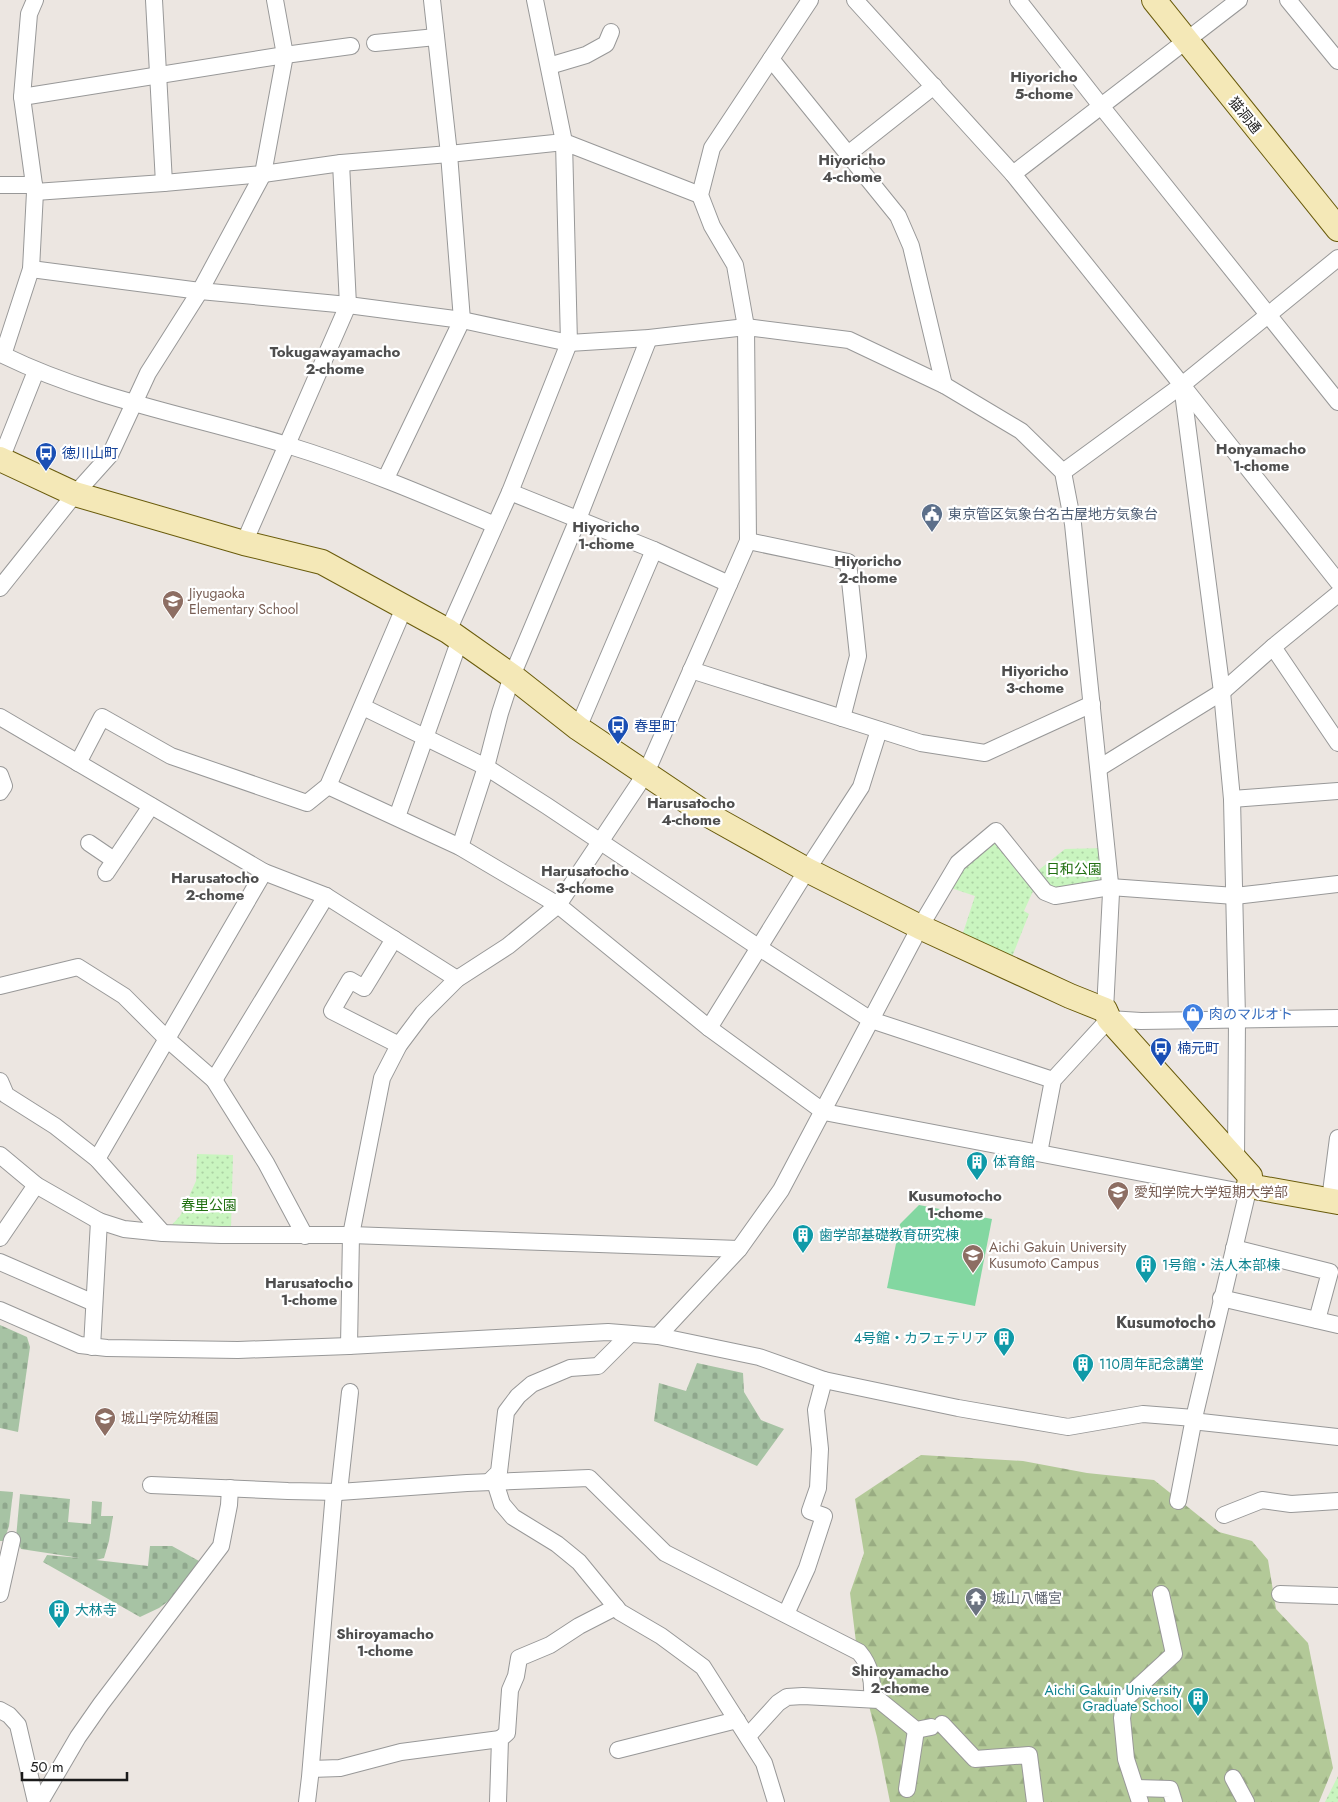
<svg xmlns="http://www.w3.org/2000/svg" width="1338" height="1802" viewBox="0 0 1338 1802" font-family="Jost,'Noto Sans JP',sans-serif">
	<style>
		.forest { fill: url(#forest-firs) }
		.cemetery { fill: url(#cemetery-stones) }
		.park { fill: url(#park-dots) }
		.pitch { fill: #83d7a1 }
		.lines { fill: none; stroke-linecap: round; stroke-linejoin: round }
		.street-casing { stroke: #989898; stroke-width: 18 }
		.secondary-casing { stroke: #695b0b; stroke-width: 26 }
		.street { stroke: #fff; stroke-width: 16 }
		.secondary { stroke: #f4e8b7; stroke-width: 24 }
		.labels { text-anchor: middle; stroke-width: 4.5; stroke-linejoin: round; paint-order: stroke }
		.street-label { font-size: 14px; fill: #1b1b1b; stroke: #fff }
		.transit-label { font-size: 14px; fill: #164399; stroke: #fff; text-anchor: start }
		.service-label { font-size: 14px; fill: #4e5e75; stroke: #fff; text-anchor: start }
		.education-label { font-size: 14px; fill: #785e54; stroke: #fff; text-anchor: start }
		.park-label { font-size: 14px; fill: #227012; stroke: #fff }
		.shop-label { font-size: 14px; fill: #366cbe; stroke: #fff; text-anchor: start }
		.culture-label { font-size: 14px; fill: #0d838f; stroke: #fff; text-anchor: start }
		.worship-label { font-size: 14px; fill: #5b616d; stroke: #fff; text-anchor: start }
		.neighbourhood-label { font-size: 15px; font-weight: bold; fill: #4e4e4e; stroke: #fff }
		.quarter-label { font-size: 16px; font-weight: bold; fill: #4e4e4e; stroke: #fff }
	</style>
	<defs>
		<pattern id="forest-firs" width="22" height="20" patternUnits="userSpaceOnUse" patternTransform="scale(1.25)"><rect width="22" height="20" fill="#b3c998"/><path d="M5 1l3.5 6h-7zM16 11l3.5 6h-7z" fill="#99ac82"/></pattern>
		<pattern id="cemetery-stones" width="16" height="16" patternUnits="userSpaceOnUse" patternTransform="scale(1.25)"><rect width="16" height="16" fill="#a7c3a4"/><path d="M2 7V4a2 2 0 0 1 4 0v3zM10 15v-3a2 2 0 0 1 4 0v3z" fill="#8fa78d"/></pattern>
		<pattern id="park-dots" width="8" height="8" patternUnits="userSpaceOnUse" patternTransform="scale(1.25)"><rect width="8" height="8" fill="#c9f5bf"/><path d="M2 2h.1M6 6h.1" fill="none" stroke="#acd1a4" stroke-width="1.8" stroke-linecap="round"/></pattern>
	</defs>
	<rect width="100%" height="100%" fill="#ece6e1"/>
	<!-- forest -->
	<polygon class="forest" points="921,1455 1023,1461 1087,1473 1154,1480 1219,1532 1252,1541 1268,1560 1276,1609 1308,1643 1333,1768 1319,1802 890,1802 877,1737 859,1667 850,1593 864,1553 855,1499"/>
	<!-- cemetery -->
	<g class="cemetery">
		<polygon points="0,1325 27,1337 30,1347 18,1432 0,1428"/>
		<polygon points="697,1363 743,1373 744,1392 761,1420 784,1429 757,1466 654,1421 659,1383 686,1391"/>
		<polygon points="0,1491 13,1492 9,1526 4,1541 0,1541"/>
		<polygon points="20,1494 70,1499 68,1522 91,1524 92,1501 102,1502 101,1516 113,1516 109,1541 104,1558 96,1560 148,1566 150,1546 172,1546 199,1561 174,1597 159,1608 140,1617 43,1562 47,1555 80,1558 21,1549 16,1538"/>
	</g>
	<!-- park -->
	<g class="park">
		<polygon points="995,837 1034,889 1024,911 1029,914 1010,962 961,939 975,896 948,887 962,863"/>
		<polygon points="1103,848 1102,885 1055,893 1035,873 1065,849"/>
		<polygon points="197,1154 233,1155 231,1228 168,1229 180,1216 196,1181"/>
		<polygon points="1338,1776 1338,1802 1325,1802"/>
	</g>
	<!-- pitch -->
	<polygon class="pitch" points="919,1205 992,1219 975,1306 887,1288 900,1224"/>
	<g class="lines">
		<!-- street casing -->
		<g class="street-casing">
			<g id="street">
				<path d="M35,0L29,14L22,97L35,192L31,269L3,355C93,399 192,416 287,445C359,467 427,496 495,525"/>
				<polyline points="154,0 164,183"/>
				<polyline points="855,0 1013,174"/>
				<polyline points="1018,0 1101,106 1338,402"/>
				<polyline points="1239,0 1013,174 1182,385 1338,258"/>
				<polyline points="1288,0 1338,61"/>
				<polyline points="375,43 436,37"/>
				<polyline points="771,59 898,216 911,246 944,385"/>
				<polyline points="549,66 586,55 606,44 611,32"/>
				<polyline points="22,97 285,55 351,46"/>
				<polyline points="848,154 934,86"/>
				<polyline points="0,185 34,185"/>
				<polyline points="35,192 164,183 263,174 341,163 449,154 564,142 535,0"/>
				<polyline points="31,269 200,291 348,305 462,320 569,343 649,338 746,327 849,340 944,385 1021,431 1063,472 1073,524 1111,893 1105,1010"/>
				<polyline points="1182,385 1222,692 1232,799 1237,1018 1236,1159"/>
				<polyline points="1182,385 1338,582"/>
				<polyline points="1,459 36,371"/>
				<polyline points="1063,472 1182,385"/>
				<polyline points="386,478 462,320 449,154 432,0"/>
				<polyline points="510,492 654,550 729,584"/>
				<polyline points="748,541 848,562 858,656 842,718"/>
				<polyline points="244,543 348,305 341,163"/>
				<polyline points="0,588 75,494 110,455 148,373 200,291 263,174 285,55 275,0"/>
				<polyline points="448,631 510,492 569,343 564,142 700,195"/>
				<polyline points="1273,647 1338,743"/>
				<polyline points="691,670 921,743 985,753 1092,704"/>
				<polyline points="363,707 486,767 547,806 758,947 871,1020 1053,1080"/>
				<polyline points="0,717 264,872 326,896 457,979"/>
				<polyline points="578,728 654,550"/>
				<polyline points="78,763 102,717 171,756 307,803 328,786 404,608"/>
				<polyline points="1099,768 1222,692 1273,647 1338,594"/>
				<polyline points="0,775 4,786 0,792"/>
				<polyline points="328,786 460,847 558,905 646,773 748,541 746,327 735,265 712,226 700,195 712,148 810,0"/>
				<polyline points="1232,799 1338,791"/>
				<polyline points="397,817 460,639"/>
				<polyline points="89,843 114,860"/>
				<polyline points="460,847 486,767 500,713 512,676 578,519 649,338"/>
				<polyline points="106,873 151,806"/>
				<polyline points="394,939 364,988 350,980 332,1011 399,1045"/>
				<polyline points="0,986 78,967 124,996 167,1039 214,1080 266,1163 305,1236"/>
				<polyline points="709,1028 807,870 861,787 879,730"/>
				<polyline points="214,1080 326,896"/>
				<polyline points="0,1081 6,1095 55,1126 97,1159 163,1233"/>
				<polyline points="1039,1153 1053,1080 1109,1019 1141,1021 1338,1018"/>
				<polyline points="0,1155 36,1185 99,1221 124,1229 163,1233 221,1235 351,1235 739,1249"/>
				<polyline points="97,1159 264,872"/>
				<polyline points="1330,1200 1338,1138"/>
				<polyline points="0,1238 36,1185"/>
				<polyline points="1234,1248 1330,1272 1317,1320"/>
				<polyline points="0,1262 94,1303"/>
				<polyline points="1221,1298 1338,1325"/>
				<polyline points="0,1310 80,1345 107,1348 238,1350 349,1346 608,1332 658,1336 759,1357 824,1380 958,1408 1068,1427 1143,1414 1194,1418 1201,1422 1338,1437"/>
				<polyline points="658,1336 739,1249 781,1190 920,927 958,863 996,831 1045,892 1055,896 1110,887 1235,896 1338,884"/>
				<polyline points="349,1346 351,1235 382,1078 399,1045 423,1013 457,979 508,946 558,905 709,1028 824,1112 1247,1193"/>
				<polyline points="92,1347 99,1221"/>
				<polyline points="489,1482 499,1472 506,1412 518,1396 532,1384 570,1368 598,1366 629,1335"/>
				<polyline points="495,1482 502,1504 513,1517 557,1544 579,1562 620,1612 661,1636 703,1667 764,1763 776,1802"/>
				<path d="M151,1485L288,1491L339,1492L467,1483L589,1478L665,1553L859,1652C871,1666 873,1681 872,1699"/>
				<polyline points="339,1492 350,1392"/>
				<polyline points="1178,1501 1194,1418 1249,1186"/>
				<polyline points="1224,1515 1262,1500 1291,1504 1338,1501"/>
				<polyline points="0,1594 12,1540"/>
				<polyline points="1280,1594 1338,1596"/>
				<polyline points="786,1614 807,1568 824,1516 810,1511 818,1488 820,1449 816,1410 824,1380"/>
				<polyline points="0,1710 9,1715 18,1725 36,1802"/>
				<polyline points="942,1724 975,1759 1029,1755 1035,1802"/>
				<polyline points="748,1736 778,1703 787,1697 803,1696 879,1700 916,1730 931,1727"/>
				<polyline points="618,1750 737,1720"/>
				<polyline points="311,1769 340,1768 401,1752 500,1739"/>
				<polyline points="1233,1778 1246,1802"/>
				<polyline points="1136,1788 1170,1789 1174,1802"/>
				<polyline points="907,1789 916,1730"/>
				<polyline points="40,1802 78,1737 101,1704 221,1546 229,1505 230,1488"/>
				<polyline points="307,1802 310,1777 334,1492"/>
				<polyline points="498,1802 500,1739 507,1733 510,1690 516,1676 519,1658 550,1645 579,1626 616,1607"/>
				<polyline points="1140,1802 1126,1759 1122,1718 1125,1699 1174,1654 1161,1594"/>
			</g>
		</g>
		<!-- secondary casing -->
		<g class="secondary-casing">
			<g id="secondary">
				<polyline points="1154,0 1338,229"/>
				<polyline points="0,459 75,494 244,543 322,562 448,631 512,676 578,728 703,812 807,870 920,927 1070,996 1105,1010 1109,1019 1250,1176 1249,1186 1338,1202"/>
			</g>
		</g>
		<!-- street -->
		<use href="#street" class="street"/>
		<!-- secondary -->
		<use href="#secondary" class="secondary"/>
	</g>
	<!-- icons -->
	<defs>
		<g id="bus-pin" transform="scale(1.125)"><path d="M0 17L-7.5 6A9.5 9.5 0 1 1 7.5 6Z" fill="#1a4fb4" stroke="#fff"/><path d="M-5-6H5V4H4V6H2V4H-2V6H-4V4H-5ZM-3.5-4V0h7V-4ZM-3.5 1.2v1.5H-2V1.2ZM2 1.2v1.5H3.5V1.2Z" fill="#fff"/></g>
		<g id="civic-pin" transform="scale(1.125)"><path d="M0 17L-7.5 6A9.5 9.5 0 1 1 7.5 6Z" fill="#5c6f8a" stroke="#fff"/><path d="M-.6-6.5H3V-4.5H.6V-3L4-1V1h2V6H-6V1h2V-1L-.6-3ZM-1.2 2.5V6h2.4V2.5Z" fill="#fff"/></g>
		<g id="school-pin" transform="scale(1.125)"><path d="M0 17L-7.5 6A9.5 9.5 0 1 1 7.5 6Z" fill="#8d6e63" stroke="#fff"/><path d="M0-5L7-2L0 1L-7-2ZM-4 1L0 2.5L4 1V4Q0 6-4 4Z" fill="#fff"/></g>
		<g id="shop-pin" transform="scale(1.125)"><path d="M0 17L-7.5 6A9.5 9.5 0 1 1 7.5 6Z" fill="#3f7fe0" stroke="#fff"/><path d="M-5-2.5h2.3a2.7 3.5 0 0 1 5.4 0H5L5.5 6h-11ZM-1.5-2.5h3a1.5 2.3 0 0 0-3 0Z" fill="#fff"/></g>
		<g id="building-pin" transform="scale(1.125)"><path d="M0 17L-7.5 6A9.5 9.5 0 1 1 7.5 6Z" fill="#0f9aa8" stroke="#fff"/><path d="M-4-6H4V6H1V3H-1V6H-4ZM-2.5-4.3h1.7v1.8h-1.7ZM.8-4.3h1.7v1.8H.8ZM-2.5-1h1.7V.8h-1.7ZM.8-1h1.7V.8H.8Z" fill="#fff"/></g>
		<g id="university-pin" transform="scale(1.125)"><path d="M0 17L-7.5 6A9.5 9.5 0 1 1 7.5 6Z" fill="#8d6e63" stroke="#fff"/><path d="M0-5L7-2L0 1L-7-2ZM-4 1L0 2.5L4 1V4Q0 6-4 4Z" fill="#fff"/></g>
		<g id="temple-pin" transform="scale(1.125)"><path d="M0 17L-7.5 6A9.5 9.5 0 1 1 7.5 6Z" fill="#6b7280" stroke="#fff"/><path d="M0-6L5-2H3V0L6.5 2.5H4V6H1.5V3h-3V6H-4V2.5H-6.5L-3 0V-2H-5Z" fill="#fff"/></g>
	</defs>
	<g fill-rule="evenodd">
		<use href="#bus-pin" x="46" y="453"/>
		<use href="#civic-pin" x="932" y="514"/>
		<use href="#school-pin" x="173" y="601"/>
		<use href="#bus-pin" x="618" y="726"/>
		<use href="#shop-pin" x="1193" y="1014"/>
		<use href="#bus-pin" x="1161" y="1048"/>
		<use href="#building-pin" x="977" y="1162"/>
		<use href="#university-pin" x="1118" y="1192"/>
		<use href="#building-pin" x="803" y="1235"/>
		<use href="#university-pin" x="973" y="1255"/>
		<use href="#building-pin" x="1146" y="1265"/>
		<use href="#building-pin" x="1004" y="1338"/>
		<use href="#building-pin" x="1083" y="1364"/>
		<use href="#school-pin" x="105" y="1418"/>
		<use href="#temple-pin" x="976" y="1598"/>
		<use href="#building-pin" x="59" y="1610"/>
		<use href="#building-pin" x="1198" y="1698"/>
	</g>
	<g class="labels">
		<!-- street labels -->
		<g class="street-label">
			<text transform="translate(1245 115) rotate(51)" y="5">猫洞通</text>
		</g>
		<!-- transit labels -->
		<g class="transit-label">
			<text x="62" y="458">徳川山町</text>
			<text x="634" y="731">春里町</text>
			<text x="1177" y="1053">楠元町</text>
		</g>
		<!-- service labels -->
		<g class="service-label">
			<text x="948" y="519">東京管区気象台名古屋地方気象台</text>
		</g>
		<!-- education labels -->
		<g class="education-label">
			<text x="189" y="598">Jiyugaoka<tspan x="189" dy="16">Elementary School</tspan></text>
			<text x="1134" y="1197">愛知学院大学短期大学部</text>
			<text x="989" y="1252">Aichi Gakuin University<tspan x="989" dy="16">Kusumoto Campus</tspan></text>
			<text x="121" y="1423">城山学院幼稚園</text>
		</g>
		<!-- park labels -->
		<g class="park-label">
			<text x="1074" y="874">日和公園</text>
			<text x="209" y="1210">春里公園</text>
		</g>
		<!-- shop labels -->
		<g class="shop-label">
			<text x="1209" y="1019">肉のマルオト</text>
		</g>
		<!-- culture labels -->
		<g class="culture-label">
			<text x="993" y="1167">体育館</text>
			<text x="819" y="1240">歯学部基礎教育研究棟</text>
			<text x="1162" y="1270">1号館・法人本部棟</text>
			<text x="988" y="1343" text-anchor="end">4号館・カフェテリア</text>
			<text x="1099" y="1369">110周年記念講堂</text>
			<text x="75" y="1615">大林寺</text>
			<text x="1182" y="1695" text-anchor="end">Aichi Gakuin University<tspan x="1182" dy="16">Graduate School</tspan></text>
		</g>
		<!-- worship labels -->
		<g class="worship-label">
			<text x="992" y="1603">城山八幡宮</text>
		</g>
		<!-- neighbourhood labels -->
		<g class="neighbourhood-label">
			<text x="1044" y="82">Hiyoricho<tspan x="1044" dy="17">5-chome</tspan></text>
			<text x="852" y="165">Hiyoricho<tspan x="852" dy="17">4-chome</tspan></text>
			<text x="335" y="357">Tokugawayamacho<tspan x="335" dy="17">2-chome</tspan></text>
			<text x="1261" y="454">Honyamacho<tspan x="1261" dy="17">1-chome</tspan></text>
			<text x="606" y="532">Hiyoricho<tspan x="606" dy="17">1-chome</tspan></text>
			<text x="868" y="566">Hiyoricho<tspan x="868" dy="17">2-chome</tspan></text>
			<text x="1035" y="676">Hiyoricho<tspan x="1035" dy="17">3-chome</tspan></text>
			<text x="691" y="808">Harusatocho<tspan x="691" dy="17">4-chome</tspan></text>
			<text x="585" y="876">Harusatocho<tspan x="585" dy="17">3-chome</tspan></text>
			<text x="215" y="883">Harusatocho<tspan x="215" dy="17">2-chome</tspan></text>
			<text x="955" y="1201">Kusumotocho<tspan x="955" dy="17">1-chome</tspan></text>
			<text x="309" y="1288">Harusatocho<tspan x="309" dy="17">1-chome</tspan></text>
			<text x="385" y="1639">Shiroyamacho<tspan x="385" dy="17">1-chome</tspan></text>
			<text x="900" y="1676">Shiroyamacho<tspan x="900" dy="17">2-chome</tspan></text>
		</g>
		<!-- quarter labels -->
		<g class="quarter-label">
			<text x="1166" y="1328">Kusumotocho</text>
		</g>
	</g>
	<!-- scale -->
	<path d="M22 1772v8h105v-8" fill="none" stroke="#1b1b1b" stroke-width="2.5"/>
	<text x="30" y="1772" font-size="15" fill="#1b1b1b" stroke="#ffffff" stroke-width="4" paint-order="stroke">50 m</text>
</svg>
